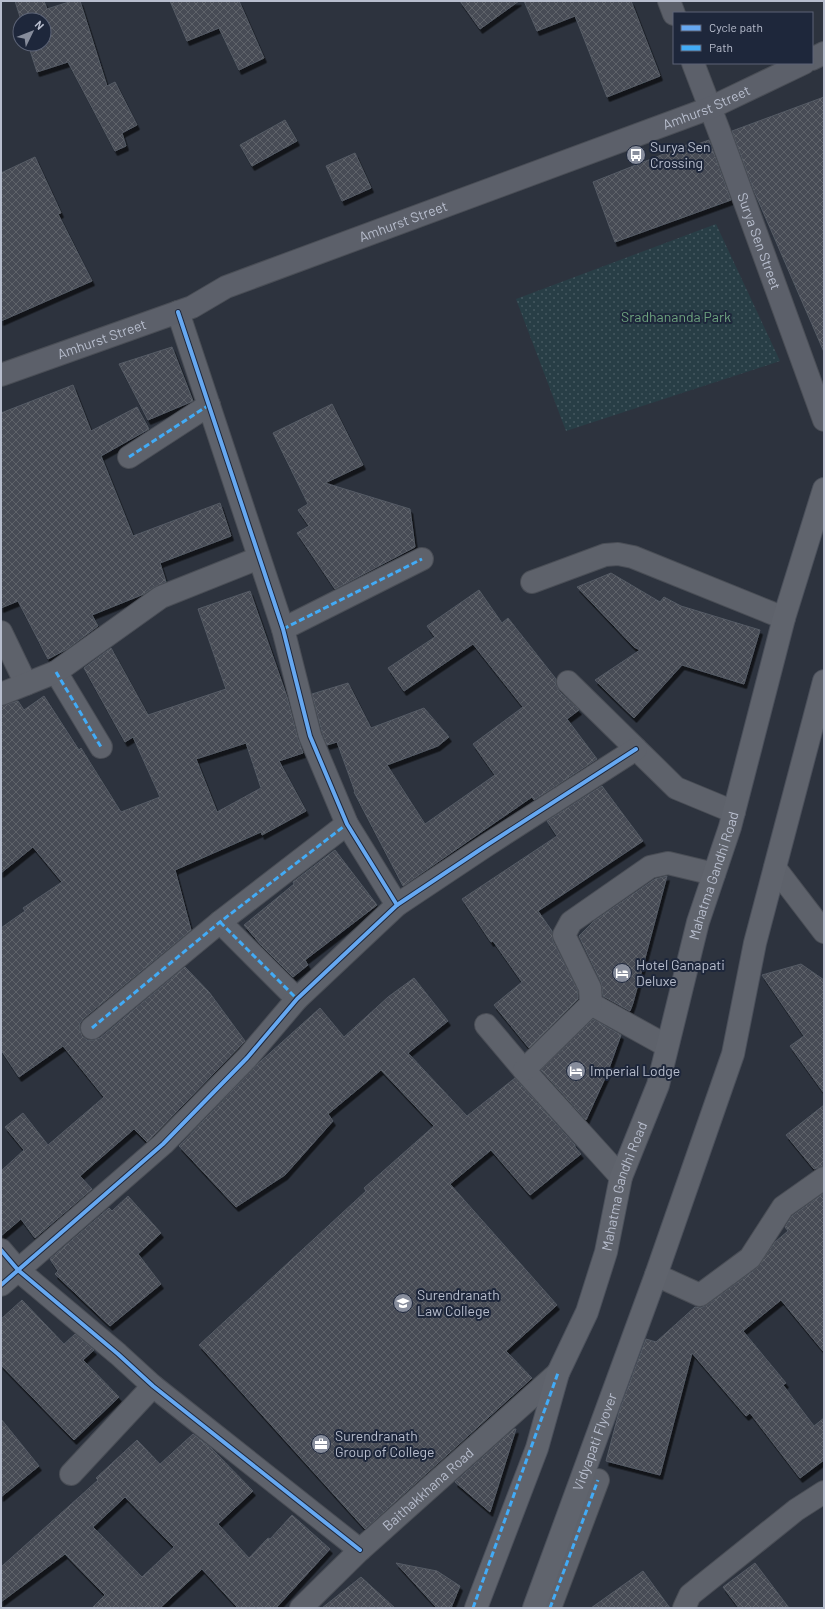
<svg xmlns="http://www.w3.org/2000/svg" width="825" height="1609" viewBox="0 0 825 1609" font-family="Barlow,sans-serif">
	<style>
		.grass { fill: url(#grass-dots) }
		.building { fill: url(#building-cross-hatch); stroke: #555b65; fill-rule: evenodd; filter: url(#shadow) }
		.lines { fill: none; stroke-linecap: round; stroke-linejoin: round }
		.street-casing { stroke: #4a4e56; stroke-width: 24 }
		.secondary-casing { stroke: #4a4e56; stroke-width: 24 }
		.primary-casing { stroke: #4b505b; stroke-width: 24 }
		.street { stroke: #5e626b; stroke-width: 22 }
		.secondary { stroke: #5c606a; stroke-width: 22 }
		.primary { stroke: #60646d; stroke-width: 22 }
		.quiet { stroke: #42abf6; stroke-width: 3; stroke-dasharray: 6 3; stroke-linecap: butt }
		.cycleway-casing { stroke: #1e273b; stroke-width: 6 }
		.cycleway { stroke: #66a8f1; stroke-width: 4 }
		.labels { text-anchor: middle; stroke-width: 4; stroke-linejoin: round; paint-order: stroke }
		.street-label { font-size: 14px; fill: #b8bece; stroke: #1e273b }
		.poi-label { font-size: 14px; fill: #b8bece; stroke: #1e273b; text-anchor: start }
		.park-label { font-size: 14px; fill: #6da17e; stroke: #1e273b }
	</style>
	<defs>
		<pattern id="grass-dots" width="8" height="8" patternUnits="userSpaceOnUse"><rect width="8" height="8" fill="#283e46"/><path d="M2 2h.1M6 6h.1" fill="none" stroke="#455860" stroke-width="1.8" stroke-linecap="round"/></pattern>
		<pattern id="building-cross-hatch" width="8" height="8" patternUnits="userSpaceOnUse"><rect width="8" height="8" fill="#464b54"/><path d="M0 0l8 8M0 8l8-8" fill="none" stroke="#5f636b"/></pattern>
		<filter id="shadow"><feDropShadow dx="2.5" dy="4.5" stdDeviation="0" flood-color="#0009"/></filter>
	</defs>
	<rect width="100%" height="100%" fill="#2d333e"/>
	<!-- grass -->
	<polygon class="grass" points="716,224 780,361 566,431 516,299"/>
	<!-- building -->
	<g class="building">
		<polygon points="15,1 44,1 47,9 72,1 80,1 107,86 115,82 137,125 122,133 126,146 115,151 68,62 37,72 28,44 44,44 44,20 21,20"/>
		<polygon points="170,1 239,1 264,58 239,70 219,28 187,41"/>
		<polygon points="460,1 519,1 480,29"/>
		<polygon points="524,1 631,1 660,76 607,97 575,16 537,31"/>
		<polygon points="824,97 824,352 754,191 732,131"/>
		<polygon points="285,120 297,141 252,166 240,145"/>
		<polygon points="709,140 731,200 615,242 593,182 694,142 695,145"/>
		<polygon points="355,153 371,188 342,201 326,166"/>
		<polygon points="35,157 61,213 58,214 92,281 1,321 1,173"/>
		<polygon points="172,347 193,401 148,420 119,364"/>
		<polygon points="73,385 91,431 137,407 149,429 101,456 133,536 220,503 231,536 160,563 166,582 154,587 144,594 92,615 98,626 67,649 48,659 18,601 1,608 1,413"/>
		<polygon points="332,404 363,465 325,483 410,509 415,547 335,589 297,533 309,526 298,510 308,504 273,433"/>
		<polygon points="611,573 660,602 664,597 681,606 760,630 744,684 682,665 634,718 595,680 640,650 634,647 577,587"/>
		<polygon points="479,590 502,623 508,618 556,679 556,685 559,691 579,710 567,719 597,759 534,800 532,797 403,886 354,792 355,792 337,742 327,745 322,732 312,694 348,683 371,728 424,708 449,737 438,746 387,765 425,824 495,775 473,744 523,707 473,644 404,691 388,668 435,637 427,626"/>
		<path d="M250,591L287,697L298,739L303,753L279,761L306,811L262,835L261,832L175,870L191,930L84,1018L80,1023V1030L82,1036L87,1040H94L100,1038L185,967L209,992L245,1041L147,1142L134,1129L80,1176L92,1189L35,1238L21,1219L1,1236V1171L24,1150L5,1127L23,1113L48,1145L104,1097L63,1046L19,1077L1,1050V928L25,911L23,908L62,882L33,847L1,873V706L18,701L24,710L44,696L79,750L81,748L121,812L160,797L133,737L125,742L84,668L111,648L148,715L226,689L198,609ZM246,743L261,788L217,812L196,759Z"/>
		<polygon points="602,786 643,841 538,911 552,931 553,941 578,991 578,999 529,1048 494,1005 522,982 493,941 491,942 462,899 557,836 547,821"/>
		<polygon points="335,850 377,905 305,960 308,965 293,977 261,945 244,925 294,884 293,882"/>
		<polygon points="667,876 633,1003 630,1011 603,996 601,982 579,936 594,921 655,879"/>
		<polygon points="801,964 824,980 824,1093 790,1046 804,1036 762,975"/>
		<polygon points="414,978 448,1021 408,1053 467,1116 515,1078 575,1145 575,1147 581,1154 530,1195 491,1150 450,1184 557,1305 506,1351 532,1378 365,1529 199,1345 366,1191 364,1188 434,1126 381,1070 328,1114 333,1121 285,1175 236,1207 179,1146 261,1061 320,1008 344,1037 388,997"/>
		<polygon points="593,1019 621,1035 607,1074 586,1120 541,1070"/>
		<polygon points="824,1105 824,1166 814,1169 786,1135"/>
		<polygon points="824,1193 824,1352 781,1300 743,1331 786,1383 783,1385 814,1426 824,1418 824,1460 800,1478 750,1413 746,1416 692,1353 660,1475 606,1461 619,1412 646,1339 656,1342 695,1307 700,1308 707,1305 757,1268 775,1242 788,1231 785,1227 792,1216"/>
		<polygon points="128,1196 161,1233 138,1254 161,1284 110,1326 55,1274 58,1271 50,1259 109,1208 112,1211"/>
		<polygon points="22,1300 64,1344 75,1334 94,1350 83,1360 119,1397 74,1440 1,1365 1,1319"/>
		<polygon points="1,1419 39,1466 1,1497"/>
		<polygon points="514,1429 516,1429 490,1512 455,1482"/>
		<path d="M193,1434L211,1448L253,1491L218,1524L249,1558L268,1538L270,1539L292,1515L330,1549L276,1608H238L202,1569L160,1608H92L105,1595L65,1554L1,1602V1567L98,1480L96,1478L137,1440L160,1464ZM125,1497L174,1547L142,1577L93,1527Z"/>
		<polygon points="396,1563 437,1571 460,1586 451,1608 437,1608"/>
		<polygon points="755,1563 789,1608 739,1608 723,1587"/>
		<polygon points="643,1571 670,1608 591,1608"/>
		<polygon points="361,1577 395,1608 322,1608"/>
	</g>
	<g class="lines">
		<!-- street casing -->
		<g class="street-casing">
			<g id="street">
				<polyline points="178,312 283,629 310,736 347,824 397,905"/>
				<polyline points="129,457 209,405"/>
				<polyline points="532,582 605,555 618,554 633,557 784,618"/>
				<polyline points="283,629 422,559"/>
				<polyline points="1,632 26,684"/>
				<polyline points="56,672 101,747"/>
				<polyline points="568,682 676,788 734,812"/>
				<polyline points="1,694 56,672 161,597 259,558"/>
				<polyline points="775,868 824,932"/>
				<polyline points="220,922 297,999"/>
				<polyline points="591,1004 667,1046"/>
				<polyline points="486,1025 524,1070 621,1177"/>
				<polyline points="92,1028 220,922 347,824"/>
				<polyline points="524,1070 591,1004 590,988 564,935 571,922 650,867 668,863 714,874"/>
				<polyline points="1,1250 18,1270 118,1354 153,1386 360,1550"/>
				<polyline points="656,1275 700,1295 750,1258 783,1207 824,1178"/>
				<polyline points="1,1285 163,1144 247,1058 297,999 397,905 487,845 636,749"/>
				<polyline points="71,1474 153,1386"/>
				<path id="s1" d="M301,1608L360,1550L558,1373"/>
				<polyline points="550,1608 598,1480"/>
				<polyline points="684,1608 690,1595 796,1510 824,1492"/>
			</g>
		</g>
		<!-- secondary casing -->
		<g class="secondary-casing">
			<g id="secondary">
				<polyline points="669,1 674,14"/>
				<polyline points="812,59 824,53"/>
				<path id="s2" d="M693,63L719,131L824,420"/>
				<path id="s3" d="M1,375L192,307L226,287L710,108L804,63"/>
			</g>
		</g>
		<!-- primary casing -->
		<g class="primary-casing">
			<g id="primary">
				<path id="s4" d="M476,1608L537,1448L558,1373L587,1312L606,1252L621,1177L658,1085L698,922L730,827L784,618L824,489"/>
				<path id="s5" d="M534,1608L656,1275L733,1054L755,943L824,681"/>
			</g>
		</g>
		<!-- street -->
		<use href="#street" class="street"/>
		<!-- secondary -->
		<use href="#secondary" class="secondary"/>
		<!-- primary -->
		<use href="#primary" class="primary"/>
		<!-- quiet -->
		<g class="quiet">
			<polyline points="129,457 209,405"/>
			<polyline points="283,629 422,559"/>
			<polyline points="56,672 101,747"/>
			<polyline points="220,922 297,999"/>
			<polyline points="92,1028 220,922 347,824"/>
			<polyline points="473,1608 558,1373"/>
			<polyline points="550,1608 598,1480"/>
		</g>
		<!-- cycleway casing -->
		<g class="cycleway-casing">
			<g id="cycleway">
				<polyline points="178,312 283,629 310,736 347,824 397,905"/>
				<polyline points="1,1250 18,1270 118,1354 153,1386 360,1550"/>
				<polyline points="1,1285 163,1144 247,1058 297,999 397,905 487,845 636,749"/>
			</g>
		</g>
		<!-- cycleway -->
		<use href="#cycleway" class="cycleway"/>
	</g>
	<!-- icons -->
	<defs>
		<g id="bus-disc" transform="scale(1)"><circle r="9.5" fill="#878d9c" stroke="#1e273b"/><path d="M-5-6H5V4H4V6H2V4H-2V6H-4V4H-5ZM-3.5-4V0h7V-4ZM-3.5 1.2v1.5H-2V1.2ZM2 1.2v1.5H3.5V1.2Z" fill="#fff"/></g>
		<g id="hotel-disc" transform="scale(1)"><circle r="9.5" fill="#878d9c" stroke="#1e273b"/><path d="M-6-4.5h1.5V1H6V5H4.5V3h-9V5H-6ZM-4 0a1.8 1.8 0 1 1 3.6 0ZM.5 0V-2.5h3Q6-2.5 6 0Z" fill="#fff"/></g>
		<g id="university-disc" transform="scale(1)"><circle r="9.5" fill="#878d9c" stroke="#1e273b"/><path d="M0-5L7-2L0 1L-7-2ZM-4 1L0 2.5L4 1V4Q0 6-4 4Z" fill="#fff"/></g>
		<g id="office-disc" transform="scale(1)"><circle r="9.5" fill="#878d9c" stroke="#1e273b"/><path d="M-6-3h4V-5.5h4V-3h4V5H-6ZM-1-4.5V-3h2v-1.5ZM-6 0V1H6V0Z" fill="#fff"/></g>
	</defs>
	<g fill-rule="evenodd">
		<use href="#bus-disc" x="636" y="155"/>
		<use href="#hotel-disc" x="622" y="973"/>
		<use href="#hotel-disc" x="576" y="1071"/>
		<use href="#university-disc" x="403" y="1303"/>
		<use href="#office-disc" x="321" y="1444"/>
	</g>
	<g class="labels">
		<!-- street labels -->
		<g class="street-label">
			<text dy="5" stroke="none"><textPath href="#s3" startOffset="755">Amhurst Street</textPath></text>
			<text dy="5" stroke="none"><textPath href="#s3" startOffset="431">Amhurst Street</textPath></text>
			<text dy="5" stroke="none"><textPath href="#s2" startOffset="190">Surya Sen Street</textPath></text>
			<text dy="5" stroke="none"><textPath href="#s3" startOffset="107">Amhurst Street</textPath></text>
			<text dy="5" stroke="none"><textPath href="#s4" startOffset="772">Mahatma Gandhi Road</textPath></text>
			<text dy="5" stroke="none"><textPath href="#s4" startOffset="448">Mahatma Gandhi Road</textPath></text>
			<text dy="5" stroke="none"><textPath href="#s5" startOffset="177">Vidyapati Flyover</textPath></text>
			<text dy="5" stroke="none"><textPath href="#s1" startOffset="174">Baithakkhana Road</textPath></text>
		</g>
		<!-- poi labels -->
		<g class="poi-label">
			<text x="650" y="152">Surya Sen<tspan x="650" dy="16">Crossing</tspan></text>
			<text x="636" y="970">Hotel Ganapati<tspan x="636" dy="16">Deluxe</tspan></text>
			<text x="590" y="1076">Imperial Lodge</text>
			<text x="417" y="1300">Surendranath<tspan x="417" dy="16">Law College</tspan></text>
			<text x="335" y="1441">Surendranath<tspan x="335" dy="16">Group of College</tspan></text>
		</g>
		<!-- park labels -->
		<g class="park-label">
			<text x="676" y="322">Sradhananda Park</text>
		</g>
	</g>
	<!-- border -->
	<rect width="825" height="1609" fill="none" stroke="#b8bece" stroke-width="4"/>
	<!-- legend -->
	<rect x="673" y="12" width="140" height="52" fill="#1e273b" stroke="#5c6376"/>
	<rect x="681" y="25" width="20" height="6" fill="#66a8f1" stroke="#5c6376"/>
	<text x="709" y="32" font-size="12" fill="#b8bece">Cycle path</text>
	<rect x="681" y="45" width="20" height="6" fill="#42abf6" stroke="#5c6376"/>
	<text x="709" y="52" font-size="12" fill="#b8bece">Path</text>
	<!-- north arrow -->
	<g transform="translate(32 32) rotate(47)"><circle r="19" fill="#1e273b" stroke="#5c6376"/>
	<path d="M0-3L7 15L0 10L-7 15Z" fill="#878d9c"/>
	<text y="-6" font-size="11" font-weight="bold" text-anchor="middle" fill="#b8bece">N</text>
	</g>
</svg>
